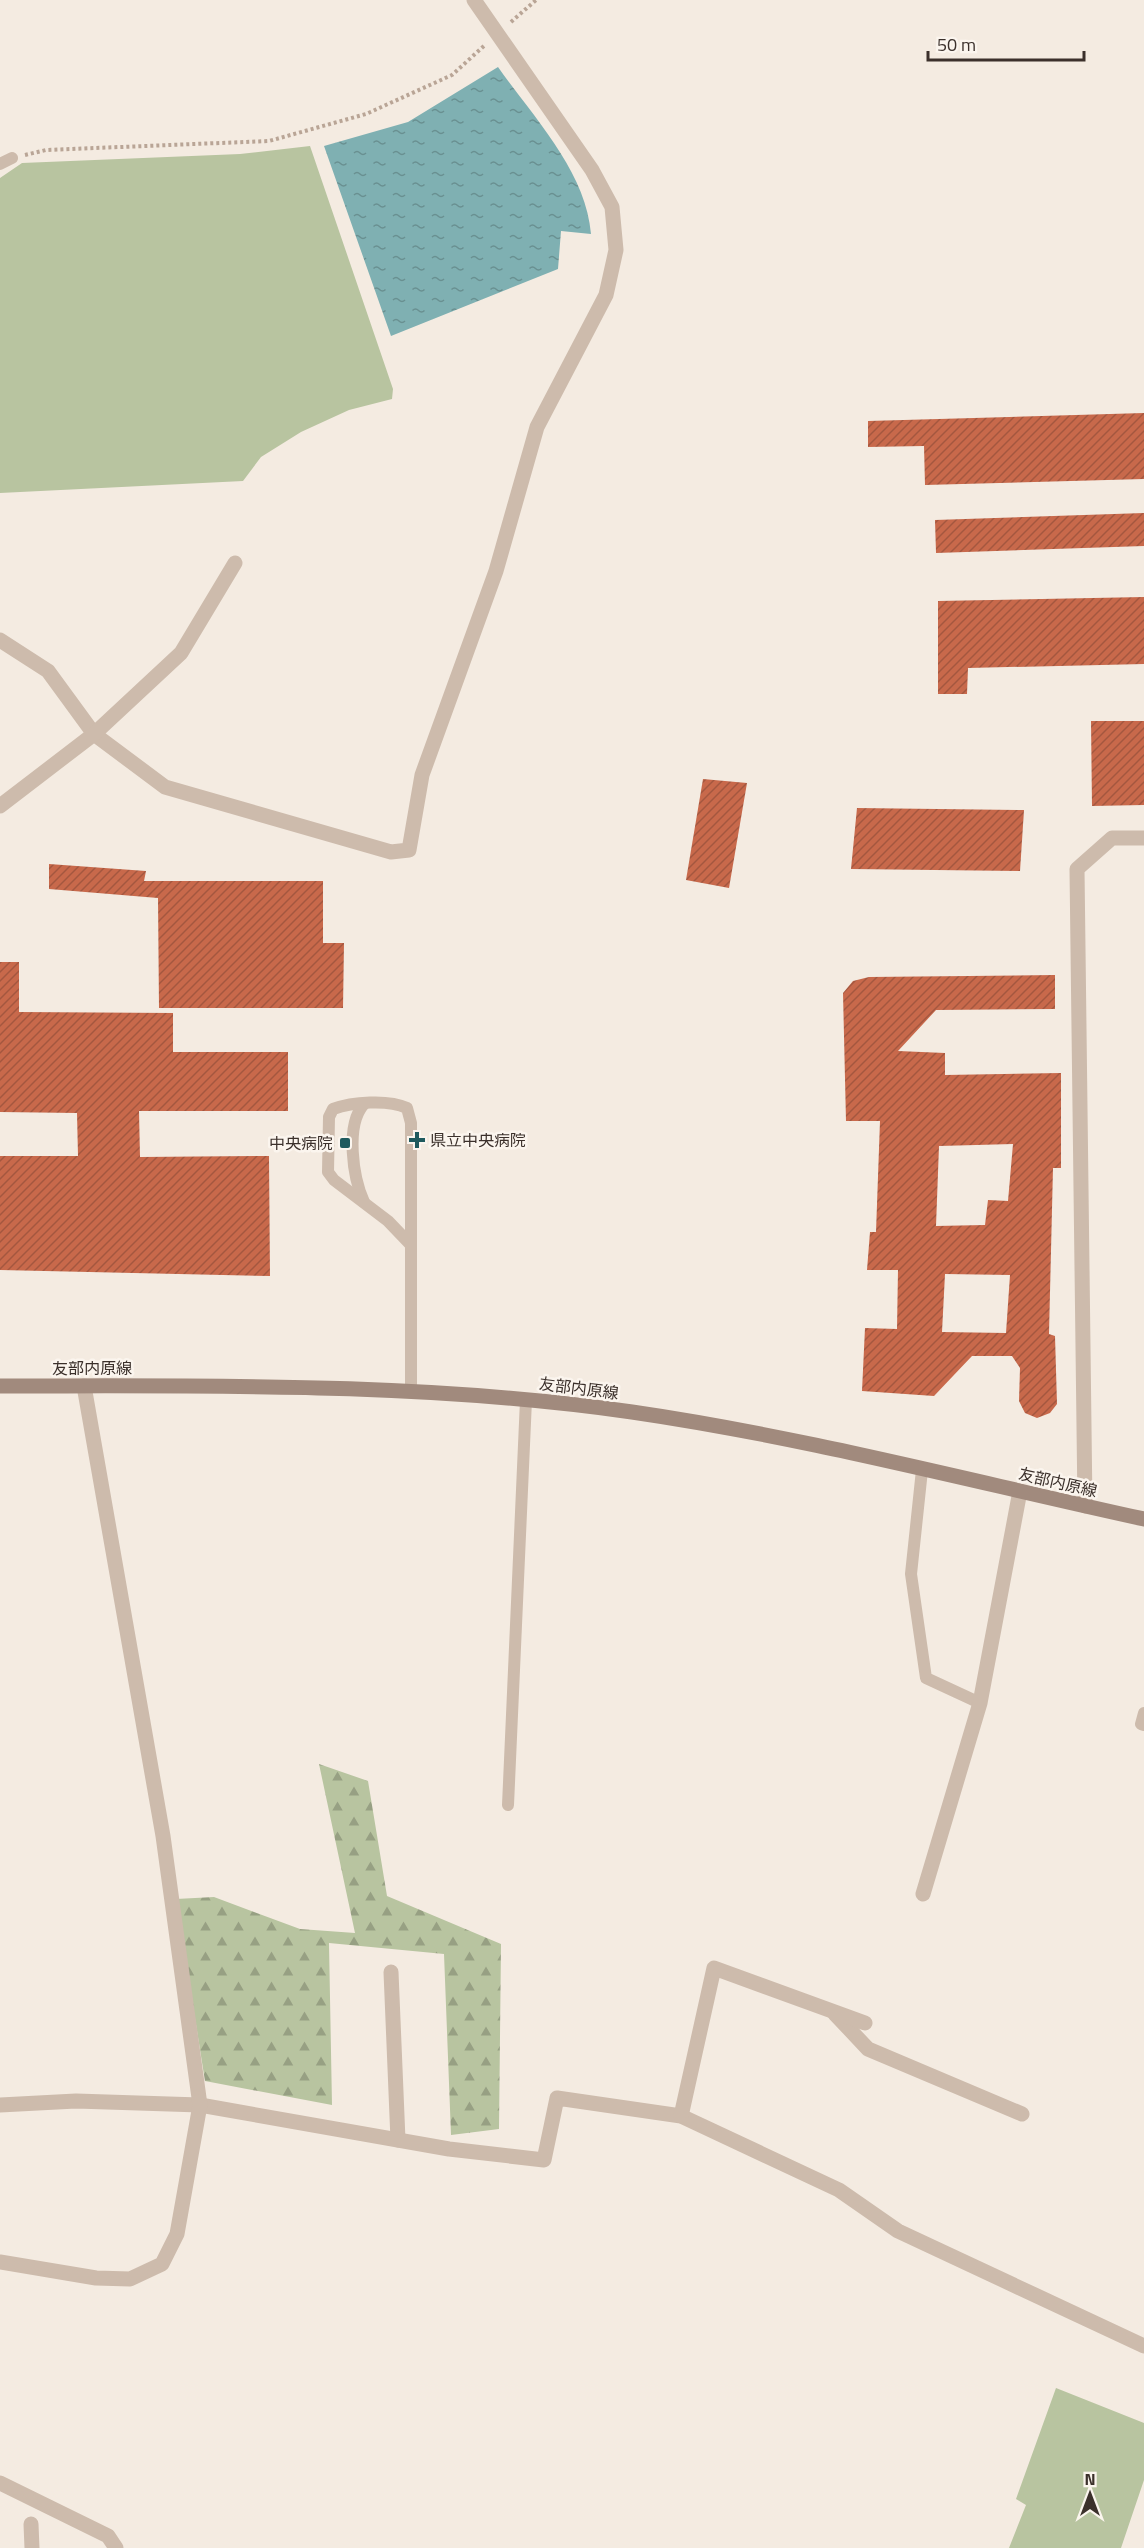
<svg xmlns="http://www.w3.org/2000/svg" width="1144" height="2548" viewBox="0 0 1144 2548" font-family="'Titillium Web','Noto Sans JP',sans-serif">
	<style>
		.forest { fill: url(#forest-firs) }
		.pitch { fill: #b8c4a0 }
		.water { fill: url(#water-ripples) }
		.building { fill: url(#building-hatch); fill-rule: evenodd }
		.lines { fill: none; stroke-linecap: round; stroke-linejoin: round }
		.path { stroke: #b9a596; stroke-width: 4; stroke-dasharray: 3 3; stroke-linecap: butt }
		.lane { stroke: #cdbbac; stroke-width: 12 }
		.street { stroke: #cdbbac; stroke-width: 15 }
		.secondary { stroke: #a18a7d; stroke-width: 15 }
		.poi-dot { fill: #1f5a5e; stroke: #fbf5ee; stroke-width: 2 }
		.labels { text-anchor: middle; stroke-width: 5; stroke-linejoin: round; paint-order: stroke }
		.poi-label { font-size: 16px; fill: #3b302b; stroke: #fbf5ee; text-anchor: start }
		.street-label { font-size: 16px; fill: #3b302b; stroke: #fbf5ee }
	</style>
	<defs>
		<pattern id="forest-firs" width="22" height="20" patternUnits="userSpaceOnUse" patternTransform="scale(1.5)"><rect width="22" height="20" fill="#b8c4a0"/><path d="M5 1l3.5 6h-7zM16 11l3.5 6h-7z" fill="#97a083"/></pattern>
		<pattern id="water-ripples" width="26" height="14" patternUnits="userSpaceOnUse" patternTransform="scale(1.5)"><rect width="26" height="14" fill="#7fb0b2"/><path d="M2 4q2-2 4 0t4 0M15 11q2-2 4 0t4 0" fill="none" stroke="#699091"/></pattern>
		<pattern id="building-hatch" width="6" height="6" patternUnits="userSpaceOnUse" patternTransform="scale(1.5)"><rect width="6" height="6" fill="#c8694b"/><path d="M-1 1l2-2M0 6l6-6M5 7l2-2" fill="none" stroke="#a4573f"/></pattern>
	</defs>
	<rect width="100%" height="100%" fill="#f4ebe1"/>
	<!-- forest -->
	<polygon class="forest" points="319,1764 368,1781 387,1896 501,1944 499,2129 451,2135 444,1954 329,1943 332,2105 205,2081 176,1899 214,1897 300,1929 355,1933"/>
	<!-- pitch -->
	<g class="pitch">
		<polygon points="310,146 393,389 392,399 349,410 301,432 261,457 243,481 0,493 0,178 22,163 240,154"/>
		<polygon points="1056,2388 1144,2423 1144,2480 1121,2548 1009,2548 1026,2505 1016,2499"/>
	</g>
	<!-- water -->
	<path class="water" d="M498,67C533,117 586,171 591,234L561,231L558,269L391,336L324,146L408,122Z"/>
	<!-- building -->
	<g class="building">
		<polygon points="1144,413 1144,479 925,485 924,446 868,447 868,421"/>
		<polygon points="1144,513 1144,546 936,553 935,520"/>
		<polygon points="1144,597 1144,664 968,668 967,694 938,694 938,601"/>
		<polygon points="1091,721 1144,721 1144,805 1092,806"/>
		<polygon points="703,779 747,783 729,888 686,880"/>
		<polygon points="857,808 1024,810 1020,871 851,869"/>
		<polygon points="49,864 146,871 144,881 323,881 323,943 344,943 343,1008 159,1008 158,898 49,889"/>
		<polygon points="0,962 19,962 19,1012 173,1013 173,1052 288,1052 288,1111 139,1111 140,1157 269,1156 270,1276 0,1270 0,1156 78,1156 77,1113 0,1112"/>
		<path d="M1055,975V1009L936,1010L898,1051L945,1053V1075L1061,1073V1168H1053L1049,1334L1055,1336L1057,1404L1050,1413L1037,1418L1025,1413L1019,1401L1020,1368L1012,1356H972L934,1396L862,1391L865,1328L897,1329L898,1270H867L870,1232H876L880,1121H846L843,993L853,981L869,977ZM1013,1144L1008,1201L988,1200L985,1225L936,1226L939,1146ZM945,1274L1010,1275L1006,1333L942,1332Z"/>
	</g>
	<g class="lines">
		<!-- path -->
		<g class="path">
			<polyline points="511,22 536,0"/>
			<polyline points="25,155 46,150 269,141 366,114 452,75 485,45"/>
		</g>
		<!-- lane -->
		<g class="lane">
			<polyline points="0,164 12,158"/>
			<path d="M364,1202C353,1178 345,1125 364,1104"/>
			<path d="M411,1245L388,1221L334,1180L328,1172L329,1117L333,1109C352,1102 388,1099 407,1108L411,1123V1391"/>
			<polyline points="922,1470 911,1574 926,1678 980,1703"/>
			<polyline points="1144,1713 1141,1724 1144,1725"/>
			<polyline points="508,1805 526,1400"/>
		</g>
		<!-- street -->
		<g class="street">
			<polyline points="0,640 48,671 94,734 165,787 391,852 409,850 422,775 496,571 537,427 606,295 616,250 612,207 592,170 474,0"/>
			<polyline points="0,806 94,734 181,653 235,563"/>
			<polyline points="1085,1506 1077,869 1112,838 1144,838"/>
			<polyline points="923,1894 980,1703 1020,1491"/>
			<polyline points="391,1972 398,2140"/>
			<polyline points="835,2014 868,2049 1022,2114"/>
			<polyline points="0,2105 76,2101 200,2105 449,2149 544,2160 557,2098 681,2116 839,2190 898,2231 1144,2346"/>
			<polyline points="681,2116 714,1968 865,2023"/>
			<polyline points="0,2262 96,2278 130,2279 162,2264 177,2234 200,2105 163,1836 84,1386"/>
			<polyline points="0,2483 108,2536 116,2548"/>
			<polyline points="31,2524 32,2548"/>
		</g>
		<!-- secondary -->
		<path class="secondary" d="M0,1386C211,1386 422,1382 632,1412C804,1437 974,1482 1144,1519"/>
	</g>
	<!-- markers -->
	<g class="poi-dot">
		<path d="M414 1131h6v6h6v6h-6v6h-6v-6h-6v-6h6z"/>
		<rect x="339" y="1137" width="12" height="12" rx="3"/>
	</g>
	<g class="labels">
		<!-- poi labels -->
		<g class="poi-label">
			<text x="430" y="1146">県立中央病院</text>
			<text x="333" y="1149" text-anchor="end">中央病院</text>
		</g>
		<!-- street labels -->
		<g class="street-label">
			<text x="92" y="1374">友部内原線</text>
			<text transform="translate(579 1388) rotate(7)" y="6">友部内原線</text>
			<text transform="translate(1058 1482) rotate(13)" y="6">友部内原線</text>
		</g>
	</g>
	<!-- north arrow -->
	<g transform="translate(1090 2494)" stroke="#fbf5ee" stroke-width="4.5" paint-order="stroke">
	<path d="M0-4.5L10 22L0 15L-10 22Z" fill="#3b302b"/>
	<text y="-9" font-size="16" font-weight="bold" text-anchor="middle" fill="#3b302b">N</text>
	</g>
	<!-- scale -->
	<path d="M928 51v9h156v-9" fill="none" stroke="#3b302b" stroke-width="3"/>
	<text x="937" y="51" font-size="18" fill="#3b302b" stroke="#fbf5ee" stroke-width="4.5" paint-order="stroke">50 m</text>
</svg>
